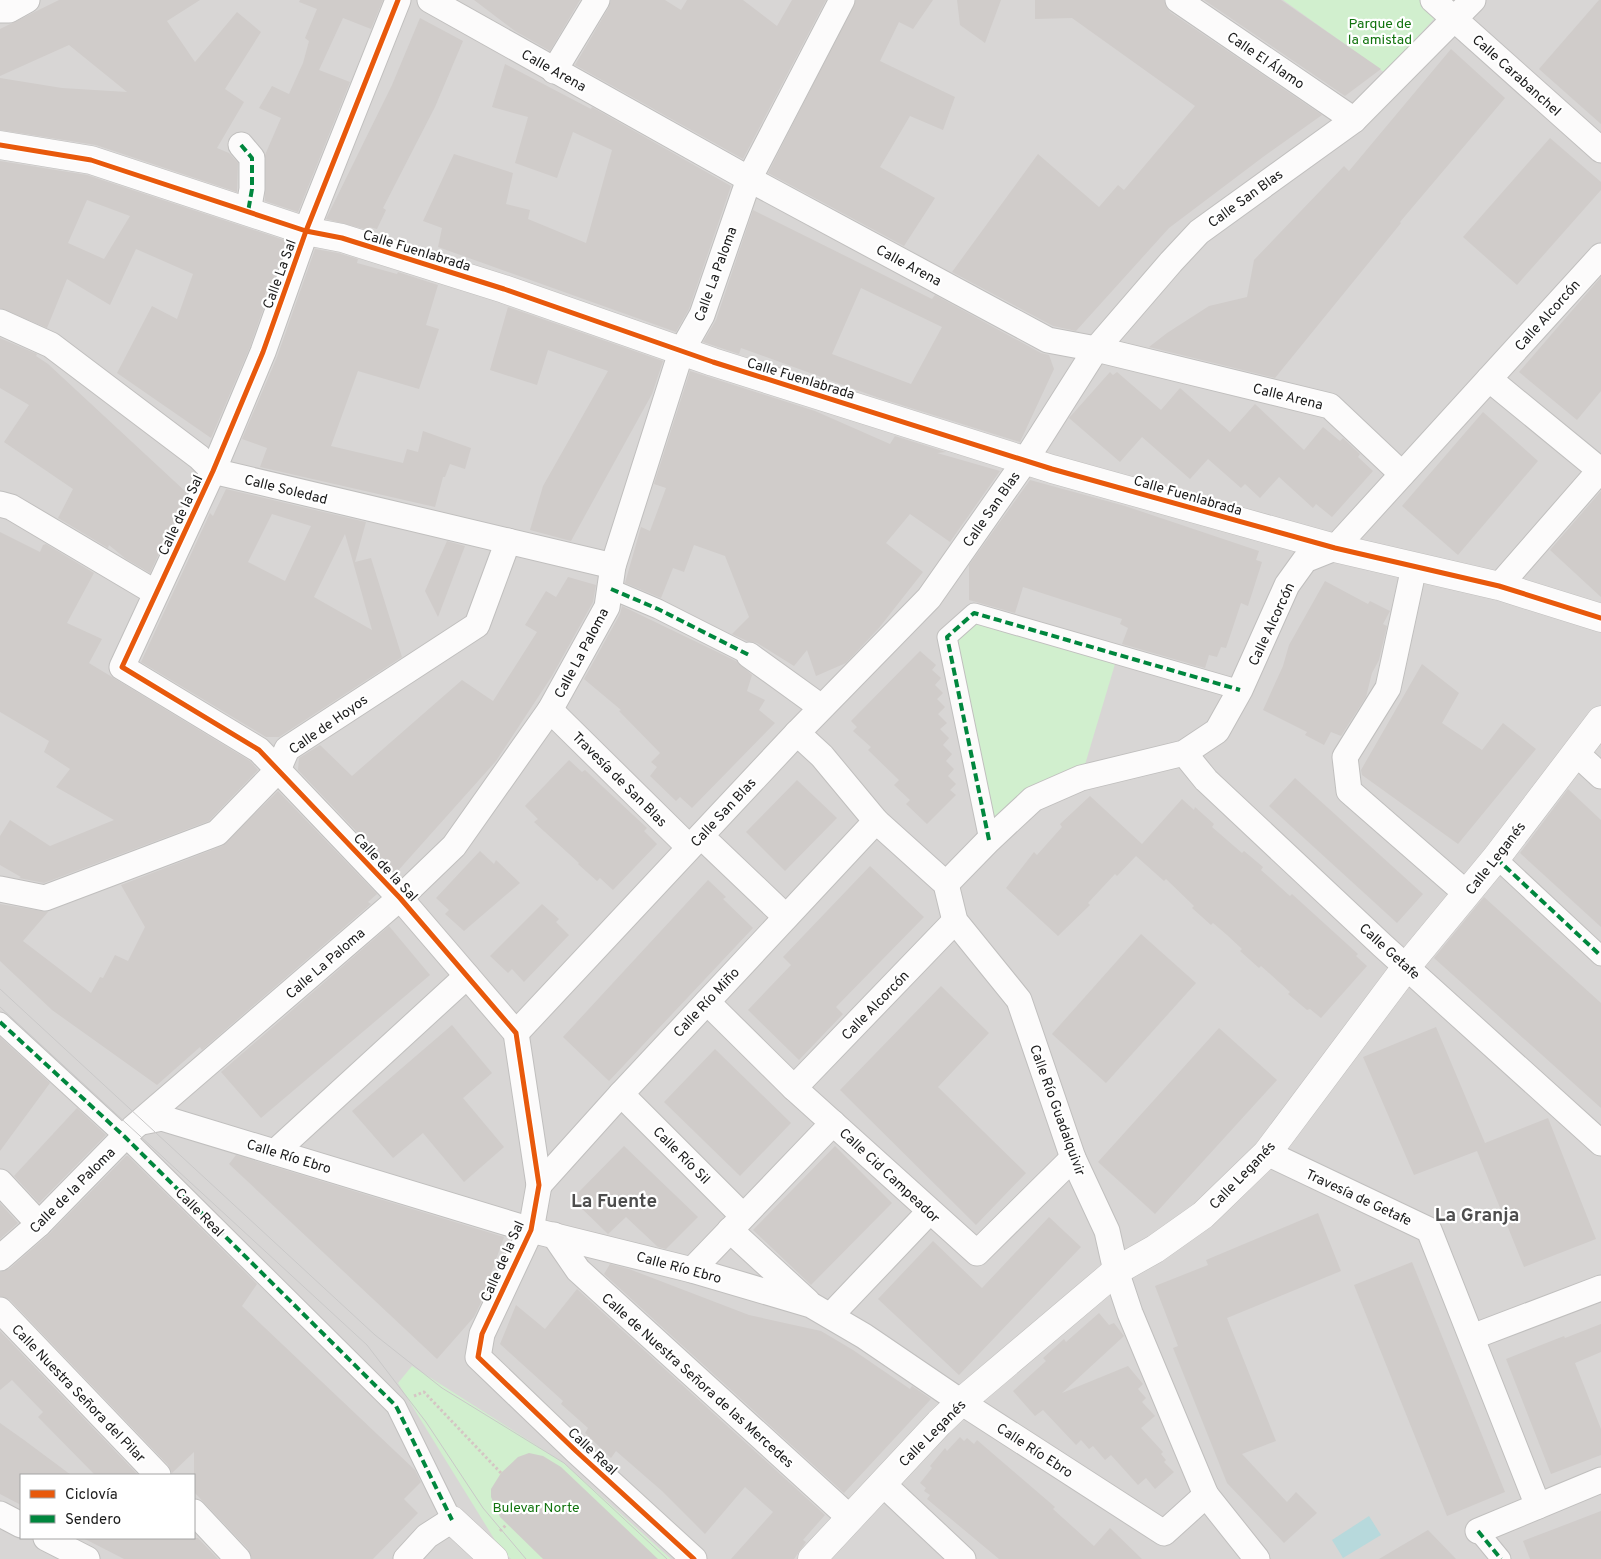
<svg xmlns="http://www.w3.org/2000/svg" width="1601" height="1559" viewBox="0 0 1601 1559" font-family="Overpass,sans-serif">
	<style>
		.residential { fill: #d8d6d5; fill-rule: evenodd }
		.park { fill: #d1efce }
		.water { fill: #b7d9dc }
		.building { fill: #d0ccca; fill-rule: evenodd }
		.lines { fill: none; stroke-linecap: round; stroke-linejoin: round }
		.pedestrian-casing { stroke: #c0bfbe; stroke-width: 21 }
		.minor-casing { stroke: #c0bfbe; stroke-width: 27 }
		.tertiary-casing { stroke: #c0bfbe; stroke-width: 29 }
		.path { stroke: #d5c5c4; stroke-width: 3; stroke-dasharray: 2.5 2.5; stroke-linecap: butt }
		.pedestrian { stroke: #fcfbfb; stroke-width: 19 }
		.minor { stroke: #fcfbfb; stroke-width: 25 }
		.tertiary { stroke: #fcfbfb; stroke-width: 28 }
		.tram { stroke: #c9c8c8; stroke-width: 1 }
		.quiet { stroke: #00873e; stroke-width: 4; stroke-dasharray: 8 4; stroke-linecap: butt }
		.cycleway-casing { stroke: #fff; stroke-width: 8 }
		.cycleway { stroke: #e8590c; stroke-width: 5 }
		.labels { text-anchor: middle; stroke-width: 4.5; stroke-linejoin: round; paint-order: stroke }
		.park-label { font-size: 14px; fill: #11730e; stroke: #fff }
		.street-label { font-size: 14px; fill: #1b1b1b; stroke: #fff }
		.district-label { font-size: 19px; font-weight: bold; fill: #4e4e4e; stroke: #fff }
	</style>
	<rect width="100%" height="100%" fill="#e9e6e3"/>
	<!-- residential -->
	<path class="residential" d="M0,0H1601V1559H0ZM21,1475H194V1538H21Z"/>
	<!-- park -->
	<g class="park">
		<polygon points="1283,0 1432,0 1443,9 1385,73"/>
		<polygon points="974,613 1118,654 1081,778 989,840 947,637"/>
		<polygon points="412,1366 564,1463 671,1559 511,1559 498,1545 398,1383"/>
	</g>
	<!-- water -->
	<polygon class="water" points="1369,1516 1381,1535 1343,1558 1332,1540"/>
	<!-- building -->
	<g class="building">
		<polygon points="59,0 200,0 167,21 195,62 237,12 261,32 225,89 244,102 217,148 229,153 238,163 237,192 96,145 0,130 0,78 62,88 127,92 69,45 0,76 0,29"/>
		<polygon points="300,0 383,0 371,29 343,18 319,70 350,82 298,212 265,201 265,155 281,118 259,108 272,86 289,94 303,63 309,41 305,38 317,9 299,2"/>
		<polygon points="474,0 580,0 550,51 515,31"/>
		<polygon points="611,0 665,0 681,10 687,0 743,0 777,26 792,0 826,0 743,159 575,65 609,7"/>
		<polygon points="856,0 933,0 913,29 899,22 880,61 955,97 943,130 910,116 880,167 935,198 904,246 768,173"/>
		<polygon points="957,0 1001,0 985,43 960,25"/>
		<polygon points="1035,0 1164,0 1170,12 1322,115 1263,157 1169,228 1076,331 1053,326 952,272 1038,154 1099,207 1118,185 1124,190 1195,106 1072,18 1035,19"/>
		<polygon points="1204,0 1281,0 1381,69 1345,96"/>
		<polygon points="1599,0 1601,0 1601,124 1539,69"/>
		<polygon points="420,18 463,41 435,107 383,208 386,210 377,229 369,227 368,230 326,219 392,85"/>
		<polygon points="1451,49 1505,98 1400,222 1401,223 1275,378 1149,347 1167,333 1209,306 1247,297 1254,260 1344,166 1349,171"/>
		<polygon points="505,64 591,109 592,107 731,186 689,309 676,332 438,247 442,228 423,221 454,154 513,173 506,204 530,210 528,219 586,243 612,150 573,132 557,178 515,163 528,117 492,107"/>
		<polygon points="1550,138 1601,182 1601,190 1517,285 1463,237"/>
		<path d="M0,161L87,175L287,241L250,347L211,438L117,373L152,306L177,319L193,274L136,249L110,305L67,279L47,328L0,308ZM87,200L130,216L104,259L68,243Z"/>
		<path d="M753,210L932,299L935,295L1041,353L1049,355L1054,369L1020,442L879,398L741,348L739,354L703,342L716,320ZM861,288L942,327L911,384L832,354Z"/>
		<polygon points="315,249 338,253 358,259 357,263 397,274 398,272 438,285 426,325 439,329 419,389 358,371 331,446 403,463 407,449 418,452 423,431 471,448 465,469 450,464 445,477 443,477 435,507 260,467 267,448 242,439 277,357"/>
		<polygon points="1601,277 1601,391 1577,420 1519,372"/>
		<polygon points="508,307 663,361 652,394 571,541 530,530 543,486 608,371 548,350 537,385 490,370"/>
		<polygon points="0,338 37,354 36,356 48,364 187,493 150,573 126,559 109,545 108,548 58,518 73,489 4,442 29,405 0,388"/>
		<polygon points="690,371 815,411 890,444 895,436 946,452 937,453 1000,471 950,542 910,514 886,543 923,572 879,628 846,663 816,676 807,650 794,666 757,643 747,641 732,634 749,617 725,556 694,545 684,572 673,568 661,598 625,583 641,527 650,531 666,488 654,484"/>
		<polygon points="1110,372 1113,375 1117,372 1161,410 1180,388 1230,432 1255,404 1304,450 1323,427 1340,441 1343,438 1360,454 1358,457 1373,471 1332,517 1316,504 1313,508 1279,477 1260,498 1245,484 1241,488 1208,459 1190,479 1142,437 1120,462 1069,418"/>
		<polygon points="1483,412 1538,461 1458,555 1402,506"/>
		<polygon points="1030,480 1125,506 1259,551 1256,560 1262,562 1248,606 1241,603 1226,648 1221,647 1217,657 1209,655 1205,668 1122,644 1128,628 1120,624 1122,619 1023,587 1015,613 969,600 969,565"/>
		<path d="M226,489L366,522L355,562L371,558L402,657L279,737H266L141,662L210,513L213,516ZM272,514L311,526L285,581L248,562ZM345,534L353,562L372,630L314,597Z"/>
		<polygon points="1601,491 1601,597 1550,550"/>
		<polygon points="0,532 40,552 43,545 46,544 94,573 67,623 102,639 89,663 250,761 258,770 209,821 44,883 19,878 21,877 0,865 0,836 10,820 50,846 114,820 56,787 70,769 44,752 49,741 0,712"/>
		<polygon points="447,541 465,546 438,617 425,591"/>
		<polygon points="568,577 596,585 593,602 552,676 496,761 396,873 298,770 299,758 320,745 352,776 462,680 493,701 537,632 525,625 546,591 556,597"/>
		<polygon points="1325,581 1368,604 1370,601 1390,611 1383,624 1387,626 1379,660 1372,673 1366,697 1341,736 1331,732 1324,745 1305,735 1307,732 1263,710 1283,666 1289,645"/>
		<polygon points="622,606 736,661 752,675 747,691 765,700 759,710 775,723 692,808 680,797 676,801 650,776 657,767 651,762 660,753 619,711 621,710 584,679 620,614"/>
		<polygon points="920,651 936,665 932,670 941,678 935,685 943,693 937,699 945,707 938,714 947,723 940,729 949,738 943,745 952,754 946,761 954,769 948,776 956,784 950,790 956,795 927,824 906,804 910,800 894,785 899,780 868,750 871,747 853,731 857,727 851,721"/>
		<polygon points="1422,664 1459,693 1442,723 1482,750 1503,723 1536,749 1458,844 1362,775 1361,770"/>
		<polygon points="569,760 582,772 585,770 603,787 647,828 644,831 657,844 613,890 600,878 597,881 578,864 579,863 534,822 538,819 525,806"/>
		<polygon points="1295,778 1423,894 1397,923 1269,806"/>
		<polygon points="797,780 837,818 785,871 746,832"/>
		<polygon points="1568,789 1601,820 1601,927 1520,853"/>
		<polygon points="278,791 377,894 368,902 371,904 202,1050 200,1047 157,1085 52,1010 0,961 0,904 48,912 23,941 91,993 100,977 103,978 115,955 128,961 145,927 121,885 222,846"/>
		<polygon points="1090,796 1142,844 1182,799 1194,810 1195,807 1214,824 1212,827 1242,853 1244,851 1263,867 1261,870 1290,896 1292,894 1358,954 1356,956 1367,966 1321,1018 1310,1009 1307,1010 1288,994 1290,992 1261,966 1259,968 1240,951 1242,949 1227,935 1213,923 1211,925 1192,908 1194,906 1166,879 1164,881 1136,856 1117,876 1115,874 1088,903 1090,905 1058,936 1006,888 1034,852 1037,855 1062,827 1060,824"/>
		<polygon points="480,851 494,864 496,860 520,883 464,931 445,914 449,910 436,898"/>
		<polygon points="870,866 924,917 836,1007 843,1014 799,1060 748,1010 791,965 783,957"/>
		<polygon points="708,880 726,897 723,899 753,928 609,1081 563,1037"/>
		<polygon points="1484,897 1601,1003 1601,1108 1434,958"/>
		<polygon points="542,904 559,919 556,922 569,935 524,982 512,969 508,973 490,956"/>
		<polygon points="389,926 430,975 261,1118 221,1072"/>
		<polygon points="1141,934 1196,983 1106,1083 1052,1034"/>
		<polygon points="941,986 989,1033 938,1087 1026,1173 976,1225 840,1090"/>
		<polygon points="452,1025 492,1073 463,1098 504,1147 464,1182 423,1133 393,1158 352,1111"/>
		<polygon points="1436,1027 1485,1143 1548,1118 1596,1239 1524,1267 1477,1151 1414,1175 1363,1057"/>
		<polygon points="1219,1028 1277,1080 1155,1214 1098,1162"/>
		<polygon points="0,1037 50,1083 0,1151"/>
		<polygon points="715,1049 791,1123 740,1176 664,1102"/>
		<polygon points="77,1108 106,1135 39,1203 14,1176"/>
		<polygon points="624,1146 698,1217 666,1249 658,1247 626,1217 608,1234 572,1199"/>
		<polygon points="835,1146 892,1203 811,1285 753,1230"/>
		<polygon points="236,1155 504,1237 488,1282 490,1284 474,1317 437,1359 229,1164"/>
		<polygon points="126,1156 128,1156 257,1284 242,1306 415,1470 421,1482 404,1499 418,1513 373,1559 252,1559 248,1549 194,1492 194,1452 172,1473 168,1465 10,1300 0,1296 0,1272 9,1269 48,1235"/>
		<polygon points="0,1203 18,1223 0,1239"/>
		<polygon points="1318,1213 1341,1271 1227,1318 1276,1441 1242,1454 1287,1502 1296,1492 1317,1513 1284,1543 1227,1483 1173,1348 1178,1346 1155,1286 1208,1265 1206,1260"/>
		<polygon points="1049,1217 1081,1247 959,1375 878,1299 933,1241 982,1288"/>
		<polygon points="1412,1262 1505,1492 1447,1516 1354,1285"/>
		<polygon points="610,1264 629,1269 749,1315 821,1331 853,1350 910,1389 912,1386 931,1399 844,1493 604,1274"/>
		<polygon points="577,1289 825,1515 803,1540 806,1542 794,1559 731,1559 773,1512 745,1487 705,1534 662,1491 616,1451 611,1458 585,1433 588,1428 561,1404 563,1401 500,1344 516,1305 545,1329"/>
		<polygon points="1099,1313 1109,1325 1114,1323 1124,1336 1062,1393 1128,1366 1143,1384 1138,1389 1146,1398 1142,1402 1155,1416 1141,1428 1163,1452 1161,1454 1166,1460 1164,1462 1174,1472 1155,1489 1146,1478 1138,1485 1111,1455 1105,1460 1093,1446 1089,1449 1081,1440 1076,1445 1043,1410 1035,1416 1013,1391 1046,1361 1043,1358 1064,1339 1066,1342"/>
		<polygon points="1601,1324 1601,1352 1575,1363 1601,1429 1601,1455 1551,1474 1506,1359 1564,1336 1565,1338"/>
		<polygon points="0,1331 138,1475 95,1475 38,1417 43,1412 12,1380 0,1390"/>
		<polygon points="0,1423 24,1440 71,1475 21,1475 21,1505 0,1494"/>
		<polygon points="960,1437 964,1441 967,1438 974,1444 977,1440 1055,1507 1053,1509 1094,1546 1110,1528 1142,1559 999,1559 927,1499 930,1495 924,1491 926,1488 920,1483 932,1468 930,1466 945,1448 947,1451"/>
		<polygon points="529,1453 543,1456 561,1467 658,1559 543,1559 500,1517 491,1497 491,1489 501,1473 518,1457"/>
		<polygon points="1601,1511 1601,1559 1530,1559 1523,1541"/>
		<polygon points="1428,1530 1456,1559 1379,1559"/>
		<polygon points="83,1538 198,1538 218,1559 124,1559"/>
	</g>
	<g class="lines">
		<!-- pedestrian casing -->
		<g class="pedestrian-casing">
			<g id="pedestrian">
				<polyline points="611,589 658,609 749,655"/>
				<polyline points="989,840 947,637 974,613 1240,690"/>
				<polyline points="1496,858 1601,956"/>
				<polyline points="0,1022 125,1137 396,1406 452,1520"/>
				<polyline points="1478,1531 1501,1559"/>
			</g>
		</g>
		<!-- minor casing -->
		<g class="minor-casing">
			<g id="minor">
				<polyline points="398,0 306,231 263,352 213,471 122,667 259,750 400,898 516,1033 539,1185 531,1230 482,1334 478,1357 576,1451 694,1559"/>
				<polyline points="430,0 749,179 1048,340 1096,349 1330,406 1402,474"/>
				<polyline points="1178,0 1354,120"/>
				<polyline points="1433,0 1601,150"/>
				<polyline points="0,10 9,10 27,0"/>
				<polyline points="554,71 597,0"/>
				<polyline points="241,145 252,158 252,189 248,212"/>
				<polyline points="0,322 51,345 199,457 213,471 613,566"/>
				<polyline points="1489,379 1600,470"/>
				<polyline points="0,504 11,507 156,593"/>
				<polyline points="1414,567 1388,688 1345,757 1349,791 1467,894"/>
				<polyline points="1499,586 1601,469"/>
				<polyline points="749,655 821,707"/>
				<polyline points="550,710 689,847"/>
				<polyline points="797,733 822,756 876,821 946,884 955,921 1019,1000 1073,1158 1107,1231 1116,1271 1130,1313 1206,1495 1257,1559"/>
				<polyline points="1184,753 1206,780 1383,946 1601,1143"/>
				<polyline points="1576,753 1601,776"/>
				<polyline points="701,836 786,917"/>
				<polyline points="946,884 989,840 1033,799 1081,778 1184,753 1217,731 1240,690 1287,585 1305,560 1335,548 1601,256"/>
				<polyline points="0,889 45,898 217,833 278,770 287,749 477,625 508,541"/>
				<polyline points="707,1002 794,1088 977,1253 1073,1158"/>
				<polyline points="516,1033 797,733 929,598 1025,461 1096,349 1171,262 1199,232 1354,120 1473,0"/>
				<polyline points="794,1088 955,921"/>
				<polyline points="621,1094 743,1216"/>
				<polyline points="142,1122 162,1118 531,1230 692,1270 811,1305 864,1336 961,1402 1164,1533 1206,1495"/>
				<polyline points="275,1152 467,976"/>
				<polyline points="1267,1153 1429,1230 1538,1506"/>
				<polyline points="0,1182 39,1224"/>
				<polyline points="539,1185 621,1094 876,821"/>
				<polyline points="730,1230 807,1301"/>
				<polyline points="554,1235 578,1270 850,1518"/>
				<polyline points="0,1258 39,1224 133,1128 400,898 454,846 550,710 607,607 613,566 681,352 702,315 749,179 842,0"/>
				<polyline points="692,1270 833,1123"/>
				<polyline points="0,1310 158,1475"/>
				<polyline points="831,1315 929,1212"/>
				<polyline points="1472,1337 1601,1288"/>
				<polyline points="883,1484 963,1559"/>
				<polyline points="194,1512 238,1559"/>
				<polyline points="0,1514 21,1525"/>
				<polyline points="1478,1531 1601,1480"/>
				<polyline points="46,1538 87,1559"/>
				<polyline points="406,1559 427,1536 452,1520"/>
			</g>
		</g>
		<!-- tertiary casing -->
		<g class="tertiary-casing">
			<g id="tertiary">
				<polyline points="0,145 91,160 306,231 342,238 504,289 713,362 1052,469 1335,548 1499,586 1601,618"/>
				<polyline points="452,1520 494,1559"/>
				<polyline points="812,1559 939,1423 961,1402 1116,1271 1155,1249 1203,1215 1267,1153 1407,966 1496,858 1601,720"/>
			</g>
		</g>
		<!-- path -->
		<g class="path">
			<polyline points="414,1396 424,1392 501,1473"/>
			<polyline points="500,1531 507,1524"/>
		</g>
		<!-- pedestrian -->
		<use href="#pedestrian" class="pedestrian"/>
		<!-- minor -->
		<use href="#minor" class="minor"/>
		<!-- tertiary -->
		<use href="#tertiary" class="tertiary"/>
		<!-- tram -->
		<g class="tram">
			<polyline points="0,989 375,1335 442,1388 564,1463 667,1559"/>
			<polyline points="0,1007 367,1345 426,1422 483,1508 526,1559"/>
		</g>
		<!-- quiet -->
		<g class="quiet">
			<polyline points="241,145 252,158 252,189 248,212"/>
			<polyline points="611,589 658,609 749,655"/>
			<polyline points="989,840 947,637 974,613 1240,690"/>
			<polyline points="1496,858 1601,956"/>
			<polyline points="0,1022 125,1137 396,1406 452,1520"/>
			<polyline points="1478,1531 1501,1559"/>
		</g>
		<!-- cycleway casing -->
		<g class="cycleway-casing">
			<g id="cycleway">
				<polyline points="398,0 306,231 263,352 213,471 122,667 259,750 400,898 516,1033 539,1185 531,1230 482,1334 478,1357 576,1451 694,1559"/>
				<polyline points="0,145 91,160 306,231 342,238 504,289 713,362 1052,469 1335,548 1499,586 1601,618"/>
			</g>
		</g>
		<!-- cycleway -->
		<use href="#cycleway" class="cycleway"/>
	</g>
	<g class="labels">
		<!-- park labels -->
		<g class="park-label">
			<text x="1380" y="28">Parque de<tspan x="1380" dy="16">la amistad</tspan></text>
			<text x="536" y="1512">Bulevar Norte</text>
		</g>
		<!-- street labels -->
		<g class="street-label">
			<text transform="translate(1266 60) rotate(34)" y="5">Calle El Álamo</text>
			<text transform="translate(554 70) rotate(29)" y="5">Calle Arena</text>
			<text transform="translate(1517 75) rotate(42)" y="5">Calle Carabanchel</text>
			<text transform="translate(1245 198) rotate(-36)" y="5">Calle San Blas</text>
			<text transform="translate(417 250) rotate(17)" y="5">Calle Fuenlabrada</text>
			<text transform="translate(909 265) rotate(28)" y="5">Calle Arena</text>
			<text transform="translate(279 274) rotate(-70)" y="5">Calle La Sal</text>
			<text transform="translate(715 274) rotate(-70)" y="5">Calle La Paloma</text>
			<text transform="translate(1547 315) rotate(-48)" y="5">Calle Alcorcón</text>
			<text transform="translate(801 378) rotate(17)" y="5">Calle Fuenlabrada</text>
			<text transform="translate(1288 396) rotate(14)" y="5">Calle Arena</text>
			<text transform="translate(286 489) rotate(14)" y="5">Calle Soledad</text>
			<text transform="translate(1188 495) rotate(16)" y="5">Calle Fuenlabrada</text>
			<text transform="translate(991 509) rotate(-55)" y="5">Calle San Blas</text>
			<text transform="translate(180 515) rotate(-65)" y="5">Calle de la Sal</text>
			<text transform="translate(1271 624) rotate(-65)" y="5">Calle Alcorcón</text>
			<text transform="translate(581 653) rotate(-62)" y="5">Calle La Paloma</text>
			<text transform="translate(328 724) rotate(-35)" y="5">Calle de Hoyos</text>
			<text transform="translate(620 779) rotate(45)" y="5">Travesía de San Blas</text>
			<text transform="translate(723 812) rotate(-47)" y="5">Calle San Blas</text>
			<text transform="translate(1495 858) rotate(-52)" y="5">Calle Leganés</text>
			<text transform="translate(386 867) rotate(47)" y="5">Calle de la Sal</text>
			<text transform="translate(1390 951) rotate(42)" y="5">Calle Getafe</text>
			<text transform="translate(325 963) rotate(-41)" y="5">Calle La Paloma</text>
			<text transform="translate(706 1002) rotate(-47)" y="5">Calle Río Miño</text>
			<text transform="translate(875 1005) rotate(-46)" y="5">Calle Alcorcón</text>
			<text transform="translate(1058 1110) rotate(70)" y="5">Calle Río Guadalquivir</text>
			<text transform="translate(682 1155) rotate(45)" y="5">Calle Río Sil</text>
			<text transform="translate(289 1156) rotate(17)" y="5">Calle Río Ebro</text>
			<text transform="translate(890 1175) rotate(43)" y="5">Calle Cid Campeador</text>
			<text transform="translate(1242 1175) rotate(-46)" y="5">Calle Leganés</text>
			<text transform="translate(72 1190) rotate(-45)" y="5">Calle de la Paloma</text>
			<text transform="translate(1359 1197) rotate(25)" y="5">Travesía de Getafe</text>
			<text transform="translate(200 1212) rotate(45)" y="5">Calle Real</text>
			<text transform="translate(502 1261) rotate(-66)" y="5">Calle de la Sal</text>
			<text transform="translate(679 1267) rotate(15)" y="5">Calle Río Ebro</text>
			<text transform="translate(698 1380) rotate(42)" y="5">Calle de Nuestra Señora de las Mercedes</text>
			<text transform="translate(79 1393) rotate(46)" y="5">Calle Nuestra Señora del Pilar</text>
			<text transform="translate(932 1433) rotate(-45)" y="5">Calle Leganés</text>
			<text transform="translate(1035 1450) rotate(33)" y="5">Calle Río Ebro</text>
			<text transform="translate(593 1451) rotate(43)" y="5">Calle Real</text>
		</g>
		<!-- district labels -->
		<g class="district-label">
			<text x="614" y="1207">La Fuente</text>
			<text x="1477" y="1221">La Granja</text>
		</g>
	</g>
	<!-- legend -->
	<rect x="20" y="1474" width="175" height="65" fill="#ffffff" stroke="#a4a4a4"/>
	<rect x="30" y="1490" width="25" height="8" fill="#e8590c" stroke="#a4a4a4"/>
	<text x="65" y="1499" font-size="15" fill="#1b1b1b">Ciclovía</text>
	<rect x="30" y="1515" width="25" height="8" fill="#00873e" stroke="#a4a4a4"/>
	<text x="65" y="1524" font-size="15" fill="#1b1b1b">Sendero</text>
</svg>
